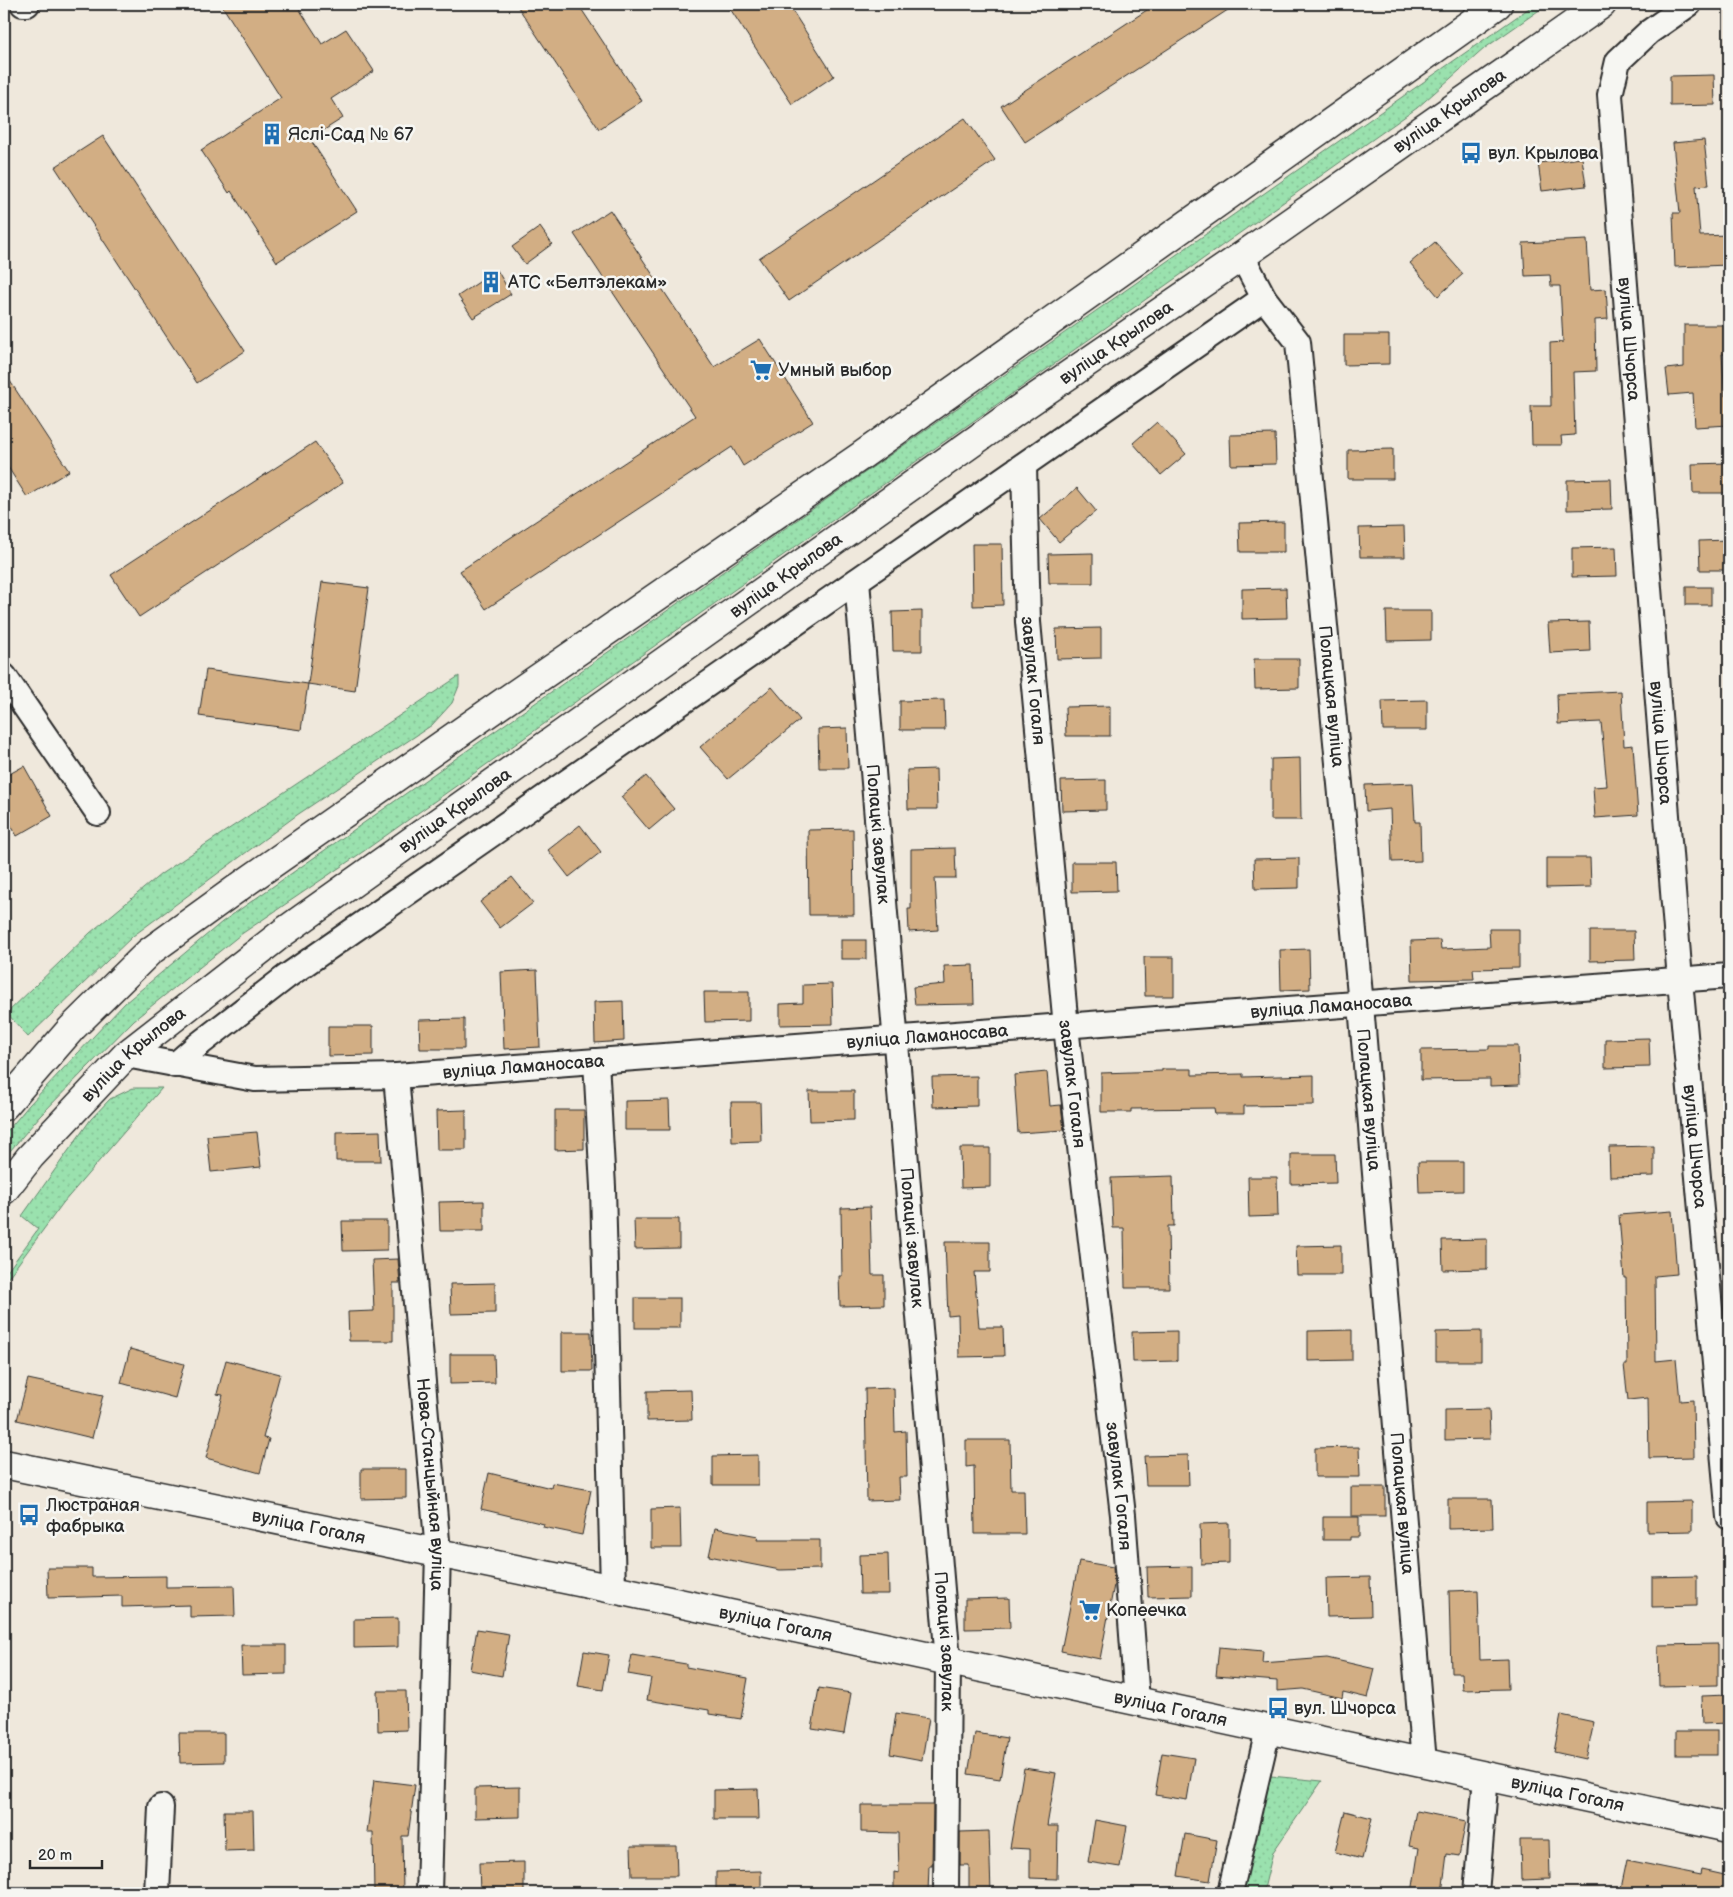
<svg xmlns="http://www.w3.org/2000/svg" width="1733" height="1897" viewBox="0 0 1733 1897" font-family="'Balsamiq Sans',sans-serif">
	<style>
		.grass { fill: url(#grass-dots); stroke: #62866c }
		.building { fill: #d2ae84; stroke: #2b2b2b }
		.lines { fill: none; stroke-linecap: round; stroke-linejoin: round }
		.minor-casing { stroke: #2b2b2b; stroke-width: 28 }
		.secondary-casing { stroke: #2b2b2b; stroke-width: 31 }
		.minor { stroke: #f6f6f2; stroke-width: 24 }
		.secondary { stroke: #f6f6f2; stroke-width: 28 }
		.labels { text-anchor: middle; stroke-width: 5; stroke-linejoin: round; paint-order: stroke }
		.street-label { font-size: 18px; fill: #2b2b2b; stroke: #f6f6f2 }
		.poi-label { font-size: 18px; fill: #2b2b2b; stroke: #f6f6f2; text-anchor: start }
	</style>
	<defs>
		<pattern id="grass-dots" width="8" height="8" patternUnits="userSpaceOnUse" patternTransform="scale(1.25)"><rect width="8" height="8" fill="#9ae1ae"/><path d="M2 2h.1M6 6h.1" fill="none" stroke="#85c196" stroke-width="1.8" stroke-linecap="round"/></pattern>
	</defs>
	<rect width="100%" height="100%" fill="#efe8dc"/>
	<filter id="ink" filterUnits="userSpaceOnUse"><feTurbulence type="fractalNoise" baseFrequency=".02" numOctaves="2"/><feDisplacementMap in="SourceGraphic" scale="10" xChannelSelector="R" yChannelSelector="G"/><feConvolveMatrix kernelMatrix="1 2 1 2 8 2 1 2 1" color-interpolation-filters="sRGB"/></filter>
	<g filter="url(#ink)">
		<!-- grass -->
		<g class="grass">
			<polygon points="1535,4 1548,4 1485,48 1417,108 364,851 240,935 134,1020 40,1116 4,1158 4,1135 29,1105 125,1003 222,922"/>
			<polygon points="459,676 459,686 452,703 432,725 297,815 133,936 28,1037 7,1013 90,933 161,874"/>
			<polygon points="133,1088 162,1088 63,1203 4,1283 4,1276 38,1229 22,1216 91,1119 110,1099"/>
			<polygon points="1271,1776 1322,1781 1273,1852 1263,1893 1241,1893"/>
		</g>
		<!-- building -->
		<g class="building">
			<polygon points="221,4 296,4 322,44 346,29 374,71 331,99 343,118 310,139 357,211 277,262 231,191 229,193 201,150 281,98"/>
			<polygon points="516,4 578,4 642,101 599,129"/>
			<polygon points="727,4 788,4 834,76 792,104"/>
			<polygon points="1156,4 1237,4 1025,142 1001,106"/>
			<polygon points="1714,75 1715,105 1670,106 1670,76"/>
			<polygon points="965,118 995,160 789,301 759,258"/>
			<polygon points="103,136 245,351 197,383 55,167"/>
			<polygon points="1704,140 1709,185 1696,186 1700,236 1729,235 1729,265 1675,267 1673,213 1680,213 1673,143"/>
			<polygon points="1582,158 1586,186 1542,191 1538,163"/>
			<polygon points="610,210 714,367 760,339 813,422 743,466 732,447 486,609 460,571 695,416 574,234"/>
			<polygon points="540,227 552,244 525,264 512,247"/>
			<polygon points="1587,240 1590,290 1606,289 1608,319 1595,320 1596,371 1573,372 1575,435 1561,436 1562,445 1532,445 1531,406 1551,406 1550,343 1563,342 1560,286 1551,286 1550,275 1525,276 1523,243"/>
			<polygon points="1435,242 1463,274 1438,296 1410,263"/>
			<polygon points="497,270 511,294 473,318 458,296"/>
			<polygon points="1684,325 1728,325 1729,354 1722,354 1725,396 1729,396 1729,425 1695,427 1693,393 1669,395 1666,369 1684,367"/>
			<polygon points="1344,335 1389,335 1389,364 1344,365"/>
			<polygon points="4,372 69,471 27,497 4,461"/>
			<polygon points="1157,422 1186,454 1161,475 1133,443"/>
			<polygon points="1275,434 1276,464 1231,465 1230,435"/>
			<polygon points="315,442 343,483 139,617 111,575"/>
			<polygon points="1393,449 1393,479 1348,479 1348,450"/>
			<polygon points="1729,463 1729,493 1693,493 1692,464"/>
			<polygon points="1611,479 1612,509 1567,510 1567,480"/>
			<polygon points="1077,488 1096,511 1059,542 1040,519"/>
			<polygon points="1284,522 1284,552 1240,552 1239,523"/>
			<polygon points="1404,527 1405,557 1360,557 1359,528"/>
			<polygon points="1729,540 1729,570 1700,570 1699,541"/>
			<polygon points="972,544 1002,544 1003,605 973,606"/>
			<polygon points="1616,547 1617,576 1572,577 1572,548"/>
			<polygon points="1093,553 1093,583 1049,583 1048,554"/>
			<polygon points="322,582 369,588 355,691 308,684"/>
			<rect x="1686" y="587" width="25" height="18"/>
			<polygon points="1286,588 1287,618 1242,619 1242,589"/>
			<polygon points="922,611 922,651 893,651 892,612"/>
			<polygon points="1386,611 1431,611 1431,640 1387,641"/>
			<polygon points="1589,622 1590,651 1550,653 1548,623"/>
			<polygon points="1101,628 1101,658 1057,659 1056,629"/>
			<polygon points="1254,659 1299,659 1299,688 1255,689"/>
			<polygon points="206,670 308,684 301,730 199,716"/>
			<polygon points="772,687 800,720 728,779 700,747"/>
			<polygon points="1621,691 1624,746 1633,745 1638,815 1595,818 1593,787 1607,786 1601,722 1558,724 1557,694"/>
			<polygon points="944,700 945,730 900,730 900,701"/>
			<polygon points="1427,700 1427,730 1383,730 1382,701"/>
			<polygon points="1110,706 1110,736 1066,736 1065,707"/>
			<polygon points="847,728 848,768 819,768 818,729"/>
			<polygon points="1300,758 1301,820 1271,820 1271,759"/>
			<polygon points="24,766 52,816 17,836 4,813 4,777"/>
			<polygon points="936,769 937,809 908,809 907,770"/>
			<polygon points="646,776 674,809 649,830 621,797"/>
			<polygon points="1106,780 1106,810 1062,811 1061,781"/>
			<polygon points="1413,783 1415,822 1420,822 1421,861 1392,862 1390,809 1366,811 1365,785"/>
			<polygon points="580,825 601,852 569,877 548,850"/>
			<polygon points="853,829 854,915 809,915 808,830"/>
			<polygon points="955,848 956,878 935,878 938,930 909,932 908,909 911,909 911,849"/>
			<polygon points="1299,858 1299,888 1255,889 1254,859"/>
			<polygon points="1546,858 1590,858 1591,887 1546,888"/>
			<polygon points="1072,862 1116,862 1117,891 1072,892"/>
			<polygon points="512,877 533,903 500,928 480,902"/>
			<polygon points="1489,929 1519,929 1519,968 1473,969 1474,979 1412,980 1411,941 1440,940 1441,949 1490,947"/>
			<polygon points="1590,931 1634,931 1635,960 1590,961"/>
			<rect x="841" y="940" width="25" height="19"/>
			<polygon points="1309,949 1310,989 1281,990 1280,950"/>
			<polygon points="1144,957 1174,957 1174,996 1145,996"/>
			<polygon points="973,965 974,1004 915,1005 913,987 945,984 944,966"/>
			<polygon points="537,970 540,1047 504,1049 501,972"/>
			<polygon points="832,984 833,1024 780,1025 780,1004 803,1003 803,985"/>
			<polygon points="704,992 749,992 749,1021 705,1022"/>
			<polygon points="623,1001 624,1041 595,1043 594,1002"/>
			<polygon points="464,1019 464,1049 420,1049 419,1020"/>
			<polygon points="328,1026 373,1026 373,1055 328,1056"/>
			<polygon points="1649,1038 1650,1067 1605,1068 1605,1039"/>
			<polygon points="1489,1046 1518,1046 1519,1085 1490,1086 1490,1079 1421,1080 1421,1050 1489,1049"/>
			<polygon points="1162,1069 1192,1069 1192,1075 1243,1074 1243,1077 1314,1075 1314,1105 1244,1106 1244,1114 1215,1114 1214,1108 1131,1109 1131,1112 1101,1112 1101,1073 1162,1071"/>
			<polygon points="1047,1072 1050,1106 1061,1105 1064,1130 1018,1133 1014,1075"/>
			<polygon points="977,1076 977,1106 933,1107 932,1077"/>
			<polygon points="809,1091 854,1091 854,1120 810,1121"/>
			<polygon points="669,1100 670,1130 625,1130 625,1101"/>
			<polygon points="731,1102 760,1102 761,1141 732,1142"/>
			<polygon points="466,1110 466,1150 437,1150 436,1111"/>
			<polygon points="555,1110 584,1110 584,1149 555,1150"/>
			<polygon points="380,1131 381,1161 336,1161 336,1132"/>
			<polygon points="257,1132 261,1167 211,1172 207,1136"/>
			<polygon points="1654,1146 1654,1176 1610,1177 1609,1147"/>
			<polygon points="960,1148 990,1148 990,1187 961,1188"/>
			<polygon points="1291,1154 1335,1154 1336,1183 1291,1184"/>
			<polygon points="1418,1162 1463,1162 1463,1191 1419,1192"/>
			<polygon points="1173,1176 1174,1226 1168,1226 1169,1288 1125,1288 1124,1228 1113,1228 1111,1178"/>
			<polygon points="1248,1177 1277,1177 1278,1216 1249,1217"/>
			<polygon points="484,1201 484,1231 440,1231 439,1202"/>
			<polygon points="870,1207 872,1275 884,1275 884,1305 840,1306 839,1276 842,1276 841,1208"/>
			<polygon points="1672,1211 1677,1274 1655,1276 1656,1361 1676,1359 1680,1401 1693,1400 1694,1457 1649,1458 1648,1398 1628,1400 1624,1365 1627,1365 1626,1278 1624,1278 1619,1215"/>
			<polygon points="634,1219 679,1219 679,1248 635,1249"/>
			<polygon points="342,1221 387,1221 387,1250 343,1251"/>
			<polygon points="1487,1239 1487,1269 1443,1270 1442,1240"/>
			<polygon points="945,1242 990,1242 990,1272 974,1272 979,1327 1003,1327 1004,1356 959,1357 958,1315 948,1316"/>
			<polygon points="1341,1245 1341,1275 1297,1275 1296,1246"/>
			<polygon points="398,1259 400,1283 393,1283 393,1341 349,1341 348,1312 374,1311 372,1260"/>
			<polygon points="495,1283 495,1313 451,1314 450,1284"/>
			<rect x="635" y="1298" width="45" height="30"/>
			<polygon points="1352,1330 1352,1360 1308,1361 1308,1331"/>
			<polygon points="1177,1331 1177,1361 1133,1362 1132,1332"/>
			<polygon points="1481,1331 1481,1361 1436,1361 1436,1332"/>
			<polygon points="562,1332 591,1332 592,1371 562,1371"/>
			<polygon points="130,1349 184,1364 175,1398 121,1383"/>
			<polygon points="450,1354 494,1354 495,1383 450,1384"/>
			<polygon points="226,1360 280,1374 263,1438 269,1439 260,1473 206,1458 223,1395 217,1394"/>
			<polygon points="28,1379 103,1395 92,1438 17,1420"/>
			<polygon points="894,1388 895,1432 906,1431 907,1477 899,1477 900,1500 867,1501 865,1389"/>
			<polygon points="691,1390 692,1420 647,1421 647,1391"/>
			<polygon points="1489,1409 1490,1439 1445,1440 1445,1410"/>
			<polygon points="966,1440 1010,1440 1011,1490 1024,1490 1025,1534 975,1534 974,1466 966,1467"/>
			<polygon points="1359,1447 1360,1477 1315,1477 1315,1448"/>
			<polygon points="758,1455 758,1485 713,1485 713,1456"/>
			<polygon points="1188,1455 1189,1485 1146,1485 1144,1456"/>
			<polygon points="361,1469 406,1469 406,1498 361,1499"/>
			<polygon points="489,1473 551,1488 552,1483 591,1490 582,1535 543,1527 544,1524 481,1509"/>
			<rect x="1351" y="1487" width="34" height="29"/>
			<polygon points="1448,1499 1492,1499 1493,1528 1448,1529"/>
			<polygon points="1692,1501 1692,1531 1647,1532 1647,1502"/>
			<polygon points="680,1508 681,1548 651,1548 651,1509"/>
			<polygon points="1323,1517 1359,1517 1359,1537 1350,1537 1350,1540 1323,1540"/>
			<polygon points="1229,1523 1229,1563 1201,1564 1200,1524"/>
			<polygon points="715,1528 758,1536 757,1540 820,1540 820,1569 780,1570 709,1556"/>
			<polygon points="888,1554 889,1594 860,1594 859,1555"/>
			<polygon points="1079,1561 1113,1567 1114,1585 1100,1659 1061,1651"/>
			<polygon points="1192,1566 1192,1596 1148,1597 1147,1567"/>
			<polygon points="47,1568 92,1568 92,1577 166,1576 166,1587 234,1586 235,1616 190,1617 190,1605 122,1607 122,1596 48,1598"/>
			<polygon points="1697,1576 1697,1606 1652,1607 1652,1577"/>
			<polygon points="1370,1577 1371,1616 1327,1617 1326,1578"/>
			<polygon points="1478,1590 1480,1660 1507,1659 1508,1689 1463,1690 1462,1673 1451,1673 1449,1591"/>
			<polygon points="1009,1598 1010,1628 965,1629 965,1599"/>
			<polygon points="398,1618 398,1647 354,1648 354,1619"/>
			<polygon points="477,1629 509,1634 502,1676 470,1670"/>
			<polygon points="1718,1644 1718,1685 1659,1686 1658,1645"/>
			<polygon points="241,1645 286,1645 286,1674 242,1675"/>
			<polygon points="1219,1647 1263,1651 1262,1663 1327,1658 1375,1669 1368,1698 1343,1692 1342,1698 1303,1689 1277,1691 1277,1681 1216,1676"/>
			<polygon points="584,1651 609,1655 603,1690 578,1686"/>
			<polygon points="632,1655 686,1664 686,1667 748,1678 741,1719 709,1714 709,1710 647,1700 651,1678 628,1674"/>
			<polygon points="819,1688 851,1693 844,1734 812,1729"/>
			<polygon points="377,1691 406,1691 407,1730 378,1731"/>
			<polygon points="1728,1695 1729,1723 1703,1724 1702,1696"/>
			<polygon points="896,1713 929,1718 922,1760 890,1754"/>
			<polygon points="1561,1715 1594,1722 1586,1759 1554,1752"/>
			<rect x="1676" y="1731" width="41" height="24"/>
			<polygon points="179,1733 224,1733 224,1762 180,1763"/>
			<polygon points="975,1733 1007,1738 1000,1779 968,1774"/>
			<polygon points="1162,1753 1194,1758 1187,1800 1155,1795"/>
			<polygon points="1024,1768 1056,1773 1047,1826 1058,1826 1057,1879 1030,1878 1030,1849 1010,1848"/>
			<polygon points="374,1780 415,1785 408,1836 402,1836 403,1893 374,1893 373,1832 367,1832"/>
			<polygon points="520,1787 520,1817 475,1818 475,1788"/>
			<polygon points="758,1789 759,1819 714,1819 714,1790"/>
			<polygon points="861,1805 933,1805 932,1865 929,1865 928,1893 894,1893 894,1872 899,1873 898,1833 861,1832"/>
			<polygon points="224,1811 253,1811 254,1850 225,1851"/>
			<polygon points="1345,1811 1372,1818 1362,1859 1335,1852"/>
			<polygon points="1416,1811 1466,1821 1459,1856 1447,1854 1442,1893 1412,1893 1419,1848 1409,1846"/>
			<polygon points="1095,1820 1127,1826 1120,1867 1088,1862"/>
			<polygon points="989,1831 991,1893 969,1893 969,1865 960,1865 960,1832"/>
			<polygon points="1185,1834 1217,1840 1210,1881 1178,1876"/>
			<polygon points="1520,1840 1549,1840 1550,1879 1521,1880"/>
			<polygon points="631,1846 676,1846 677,1876 632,1876"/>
			<polygon points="1627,1860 1701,1875 1702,1870 1729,1876 1729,1893 1620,1893"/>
			<polygon points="524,1862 524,1892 480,1893 479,1863"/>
			<polygon points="761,1871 761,1893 716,1893 716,1872"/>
		</g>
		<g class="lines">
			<!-- minor casing -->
			<g class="minor-casing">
				<g id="minor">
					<polyline points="23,4 27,4"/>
					<path id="s1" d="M1689,4L1649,32L1618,61L1610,95L1680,980L1729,1517"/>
					<path id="s2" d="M1242,256L1264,298L1298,342L1361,1005L1424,1763"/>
					<path id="s3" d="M1024,466L1028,622L1066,1027L1123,1515L1137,1701"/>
					<path id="s4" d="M857,581L948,1661L946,1893"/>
					<polyline points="4,676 98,813"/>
					<path id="s5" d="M126,1055L255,1079L396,1076L1729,976"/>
					<polyline points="596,1061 603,1187 613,1589"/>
					<polyline points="175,1065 198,1045 286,977 1264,298"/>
					<path id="s6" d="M396,1076L438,1552L429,1893"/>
					<polyline points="157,1893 161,1807"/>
					<polyline points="1230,1893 1268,1730"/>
					<polyline points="1476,1893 1486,1776"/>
				</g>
			</g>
			<!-- secondary casing -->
			<g class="secondary-casing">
				<g id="secondary">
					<polyline points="4,1106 71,1029 149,952 246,882 498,706 861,456 1498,4"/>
					<path id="s7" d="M4,1190L30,1157L126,1055L285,931L1025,405L1242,256L1602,4"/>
					<path id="s8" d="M4,1464L613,1589L1729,1828"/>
				</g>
			</g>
			<!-- minor -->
			<use href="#minor" class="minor"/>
			<!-- secondary -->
			<use href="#secondary" class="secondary"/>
		</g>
	</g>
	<!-- icons -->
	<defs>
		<g id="building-bare" transform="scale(1.725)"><path d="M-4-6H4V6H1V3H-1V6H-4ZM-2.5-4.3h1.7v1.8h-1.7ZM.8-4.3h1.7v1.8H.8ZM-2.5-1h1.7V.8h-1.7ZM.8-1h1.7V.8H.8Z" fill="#1f6fb2" stroke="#f6f6f2" stroke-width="2.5" paint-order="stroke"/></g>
		<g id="bus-bare" transform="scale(1.725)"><path d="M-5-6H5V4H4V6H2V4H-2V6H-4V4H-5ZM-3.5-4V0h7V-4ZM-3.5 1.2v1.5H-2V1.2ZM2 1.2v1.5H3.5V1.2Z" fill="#1f6fb2" stroke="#f6f6f2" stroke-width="2.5" paint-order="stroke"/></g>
		<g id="supermarket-bare" transform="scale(1.725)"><path d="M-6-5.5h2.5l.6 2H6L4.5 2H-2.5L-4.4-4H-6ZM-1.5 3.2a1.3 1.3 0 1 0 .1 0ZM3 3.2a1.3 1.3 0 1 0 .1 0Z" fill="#1f6fb2" stroke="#f6f6f2" stroke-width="2.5" paint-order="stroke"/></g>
	</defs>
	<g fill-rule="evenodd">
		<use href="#building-bare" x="272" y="134"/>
		<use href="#bus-bare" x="1471" y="153"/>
		<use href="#building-bare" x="491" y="282"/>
		<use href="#supermarket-bare" x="761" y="370"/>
		<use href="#bus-bare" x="29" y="1515"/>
		<use href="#supermarket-bare" x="1090" y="1610"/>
		<use href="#bus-bare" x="1278" y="1708"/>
	</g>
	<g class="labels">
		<!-- street labels -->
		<g class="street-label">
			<text dy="6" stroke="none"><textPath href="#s7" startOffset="1808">вуліца Крылова</textPath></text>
			<text dy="6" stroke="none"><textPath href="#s1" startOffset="371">вуліца Шчорса</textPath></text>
			<text dy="6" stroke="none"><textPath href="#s7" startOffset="1402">вуліца Крылова</textPath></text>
			<text dy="6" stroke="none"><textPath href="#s7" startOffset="998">вуліца Крылова</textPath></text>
			<text dy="6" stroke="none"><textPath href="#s3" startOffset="215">завулак Гогаля</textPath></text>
			<text dy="6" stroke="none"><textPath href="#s2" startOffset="459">Полацкая вуліца</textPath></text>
			<text dy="6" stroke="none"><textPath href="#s1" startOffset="776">вуліца Шчорса</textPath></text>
			<text dy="6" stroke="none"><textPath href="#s7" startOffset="592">вуліца Крылова</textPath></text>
			<text dy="6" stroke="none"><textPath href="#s4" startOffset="254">Полацкі завулак</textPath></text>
			<text dy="6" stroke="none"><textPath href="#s5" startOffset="1210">вуліца Ламаносава</textPath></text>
			<text dy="6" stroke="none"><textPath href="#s5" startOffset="805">вуліца Ламаносава</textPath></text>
			<text dy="6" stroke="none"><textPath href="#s7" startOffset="188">вуліца Крылова</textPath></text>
			<text dy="6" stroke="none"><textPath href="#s5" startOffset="400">вуліца Ламаносава</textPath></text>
			<text dy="6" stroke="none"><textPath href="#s3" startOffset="620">завулак Гогаля</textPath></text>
			<text dy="6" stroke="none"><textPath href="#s2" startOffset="864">Полацкая вуліца</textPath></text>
			<text dy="6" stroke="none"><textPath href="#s1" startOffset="1181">вуліца Шчорса</textPath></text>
			<text dy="6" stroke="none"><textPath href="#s4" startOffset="659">Полацкі завулак</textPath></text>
			<text dy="6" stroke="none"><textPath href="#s6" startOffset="410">Нова-Станцыйная вуліца</textPath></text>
			<text dy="6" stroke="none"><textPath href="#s3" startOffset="1025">завулак Гогаля</textPath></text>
			<text dy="6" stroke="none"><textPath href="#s2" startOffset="1269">Полацкая вуліца</textPath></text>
			<text dy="6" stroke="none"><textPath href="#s8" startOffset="311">вуліца Гогаля</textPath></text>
			<text dy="6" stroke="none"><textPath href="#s8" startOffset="788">вуліца Гогаля</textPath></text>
			<text dy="6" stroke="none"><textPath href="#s4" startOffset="1064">Полацкі завулак</textPath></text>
			<text dy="6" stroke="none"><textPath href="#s8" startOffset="1192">вуліца Гогаля</textPath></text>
			<text dy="6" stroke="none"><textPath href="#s8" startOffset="1598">вуліца Гогаля</textPath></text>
		</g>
		<!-- poi labels -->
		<g class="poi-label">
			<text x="288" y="140">Яслі-Сад № 67</text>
			<text x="1488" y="159">вул. Крылова</text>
			<text x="508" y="288">АТС «Белтэлекам»</text>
			<text x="778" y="376">Умный выбор</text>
			<text x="46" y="1511">Люстраная<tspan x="46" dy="21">фабрыка</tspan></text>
			<text x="1106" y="1616">Копеечка</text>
			<text x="1294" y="1714">вул. Шчорса</text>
		</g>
	</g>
	<!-- margin -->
	<rect width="1733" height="1897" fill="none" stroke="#f6f6f2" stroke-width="20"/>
	<rect x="10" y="10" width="1713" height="1877" fill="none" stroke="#2b2b2b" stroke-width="2" filter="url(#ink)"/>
	<!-- scale -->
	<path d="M30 1860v8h72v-8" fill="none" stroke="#2b2b2b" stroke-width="2.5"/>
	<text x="38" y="1860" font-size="15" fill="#2b2b2b" stroke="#f6f6f2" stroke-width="4" paint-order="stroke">20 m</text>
</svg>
